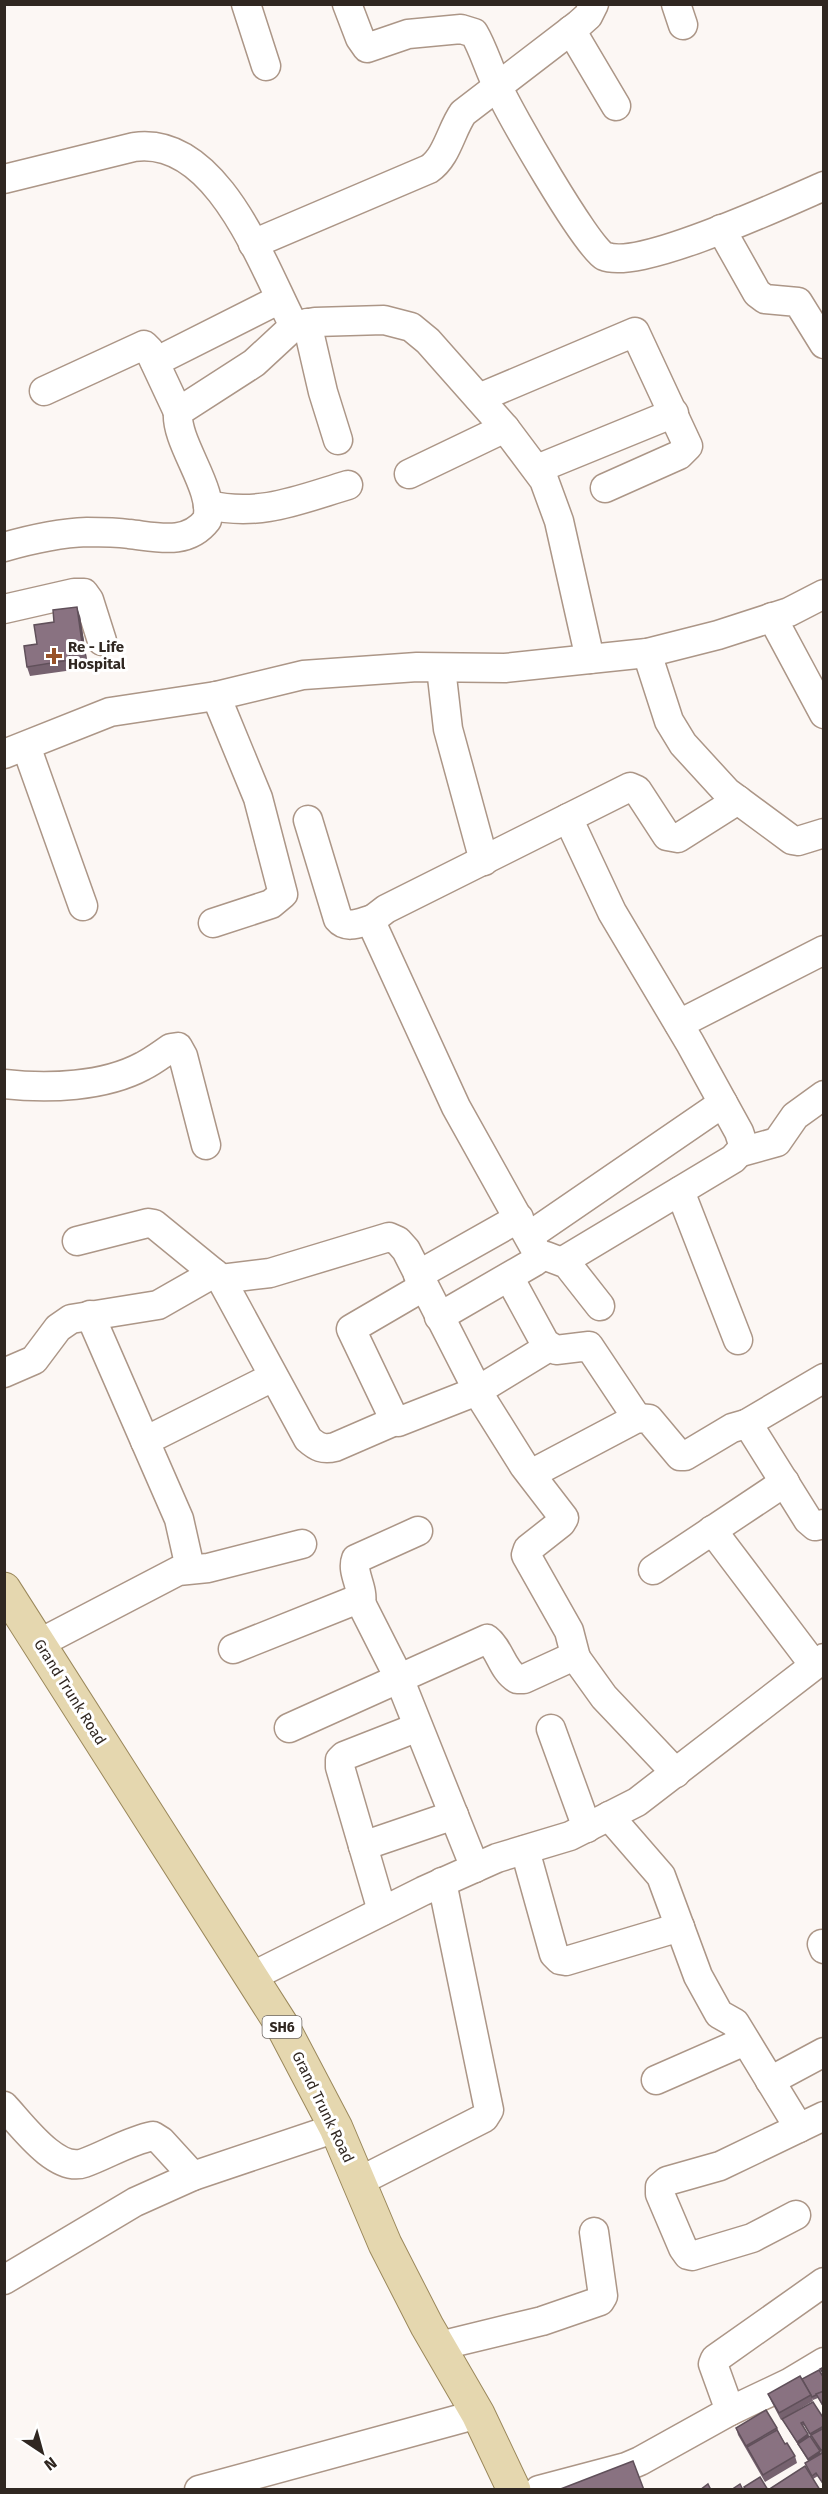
<svg xmlns="http://www.w3.org/2000/svg" width="828" height="2494" viewBox="0 0 828 2494" font-family="'Fira Sans',sans-serif">
	<style>
		.lines { fill: none; stroke-linecap: round; stroke-linejoin: round }
		.minor-casing { stroke: #ac9687; stroke-width: 31 }
		.major-casing { stroke: #9b885b; stroke-width: 35 }
		.minor { stroke: #fff; stroke-width: 28 }
		.major { stroke: #e5d7af; stroke-width: 33 }
		.wall { fill: #76626f; fill-rule: evenodd }
		.shaded-wall { fill: #60505a }
		.building { fill: #897281; stroke: #60505a; stroke-width: 1.5 }
		.poi-dot { fill: #985229; stroke: #fff; stroke-width: 2 }
		.labels { text-anchor: middle; stroke-width: 6; stroke-linejoin: round; paint-order: stroke }
		.shield { fill: #fff; stroke: #6e6864; stroke-width: 1.5 }
		.shield-label { font-size: 14px; font-weight: bold; fill: #302721 }
		.poi-label { font-size: 15px; font-weight: bold; fill: #302721; stroke: #fff; text-anchor: start }
		.street-label { font-size: 15px; fill: #302721; stroke: #fff }
	</style>
	<rect width="100%" height="100%" fill="#fcf7f4"/>
	<g class="lines">
		<!-- minor casing -->
		<g class="minor-casing">
			<g id="minor">
				<polyline points="246,4 266,66"/>
				<path d="M347,4L360,38L367,48L408,34L461,29L474,33C484,50 489,70 498,87C509,112 587,248 604,256C639,271 785,203 824,186"/>
				<polyline points="676,4 683,25"/>
				<polyline points="571,30 616,106"/>
				<path d="M4,179L134,147C218,135 263,267 294,326"/>
				<polyline points="721,229 757,293 765,299 798,302 824,344"/>
				<path d="M253,244L429,169C447,157 451,130 463,113L579,24L588,16L594,4"/>
				<polyline points="307,323 323,392 338,440"/>
				<polyline points="155,362 280,299"/>
				<polyline points="44,391 144,345 149,350 178,412"/>
				<polyline points="479,398 635,332 688,446 679,455 605,488"/>
				<polyline points="537,469 674,413"/>
				<polyline points="409,474 505,428"/>
				<path d="M208,505C260,517 298,500 348,485"/>
				<path d="M4,547C32,539 59,533 87,532C101,532 115,532 129,534C157,537 187,546 207,520C216,490 175,443 178,412L254,363L294,326L315,322L384,320L411,327L428,341L505,428L544,480L559,521L590,659"/>
				<polyline points="4,609 74,593 84,593 89,600 102,641"/>
				<polyline points="772,617 824,714"/>
				<polyline points="647,653 669,721 683,744 727,792 792,840 798,841 824,833"/>
				<polyline points="441,668 448,729 484,861"/>
				<polyline points="26,746 83,906"/>
				<polyline points="4,754 110,712 216,696 303,675 417,667 505,668 647,653 718,635 789,612 824,594"/>
				<path d="M308,820L338,919C347,930 361,922 373,919"/>
				<polyline points="213,923 271,904 283,894 258,798 216,696"/>
				<polyline points="679,1024 824,950"/>
				<path d="M4,1084C48,1089 104,1087 143,1066C153,1061 162,1054 171,1048L178,1047L183,1056L206,1145"/>
				<polyline points="741,1152 777,1142 795,1116 824,1095"/>
				<polyline points="680,1191 738,1340"/>
				<polyline points="529,1236 723,1103"/>
				<polyline points="77,1241 148,1223 154,1224 214,1273"/>
				<polyline points="546,1256 567,1264 600,1306"/>
				<polyline points="563,1261 733,1159 744,1147 739,1132 690,1043 612,912 568,818"/>
				<polyline points="418,1275 519,1218"/>
				<polyline points="509,1277 545,1343 556,1350 589,1346 637,1418"/>
				<polyline points="221,1279 270,1273 389,1237 398,1241 406,1250 482,1399 524,1466 564,1518 561,1523 528,1549 526,1555 569,1631 576,1658"/>
				<polyline points="423,1287 351,1329 395,1421 398,1422 477,1391 549,1347"/>
				<polyline points="90,1315 179,1519 190,1568"/>
				<polyline points="439,1317 534,1262 538,1259 538,1254 456,1107 373,926 373,919 386,909 630,787 637,790 667,836 678,838 738,800"/>
				<path d="M4,1373L34,1360L58,1328L71,1319L158,1305L214,1273L221,1279L308,1439C317,1447 323,1450 335,1447L395,1421"/>
				<polyline points="746,1424 824,1378"/>
				<polyline points="145,1441 273,1377"/>
				<polyline points="531,1474 637,1418 649,1419 680,1456 685,1456 732,1428 746,1424 753,1432 808,1520 815,1526 824,1524"/>
				<polyline points="712,1530 814,1665"/>
				<polyline points="653,1570 785,1482"/>
				<path d="M361,1603C364,1588 351,1572 356,1559L418,1531"/>
				<polyline points="40,1643 178,1571 208,1568 302,1544"/>
				<polyline points="233,1649 353,1601 361,1603 399,1678 475,1868"/>
				<path d="M289,1728L487,1639C500,1649 502,1670 517,1679H524L572,1657L576,1658L604,1697L676,1773"/>
				<polyline points="551,1729 587,1828"/>
				<polyline points="609,1816 661,1876 698,1976 719,2014 735,2023 799,2128"/>
				<polyline points="363,1846 454,1815"/>
				<polyline points="525,1850 554,1954 560,1960 566,1961 680,1927"/>
				<polyline points="382,1911 340,1767 340,1760 344,1756 418,1727"/>
				<polyline points="822,1944 824,1949"/>
				<polyline points="251,1977 423,1891 497,1858 570,1836 637,1802 824,1658"/>
				<polyline points="656,2080 745,2041"/>
				<polyline points="770,2081 824,2052"/>
				<path d="M4,2106C21,2124 56,2173 84,2163C107,2155 128,2141 153,2136L161,2141L193,2176"/>
				<polyline points="358,2182 484,2118 489,2110 442,1882"/>
				<polyline points="796,2215 752,2238 692,2256 688,2255 683,2248 660,2194 660,2187 667,2181 720,2166 824,2116"/>
				<polyline points="4,2280 135,2202 193,2176 336,2128"/>
				<polyline points="439,2346 542,2321 600,2301 603,2296 594,2232"/>
				<polyline points="730,2411 713,2364 715,2359 824,2282"/>
				<polyline points="199,2490 478,2414"/>
				<polyline points="539,2490 626,2467 640,2461 730,2411 789,2383 824,2362"/>
			</g>
		</g>
		<!-- major casing -->
		<g class="major-casing">
			<polyline id="major" points="4,1589 283,2027 336,2128 385,2244 427,2326 478,2414 514,2490"/>
		</g>
		<!-- minor -->
		<use href="#minor" class="minor"/>
		<!-- major -->
		<use href="#major" class="major"/>
	</g>
	<!-- wall -->
	<g class="wall">
		<polygon points="80,616 87,660 72,662 73,670 30,676 27,667 37,644 54,622"/>
		<polygon points="824,2378 824,2409 818,2398 813,2400 812,2398 813,2401 781,2420 771,2401 768,2394 803,2381"/>
		<path d="M782,2419H824V2486L818,2476L813,2479L805,2463L808,2461ZM804,2425L821,2453V2454L809,2436L803,2426Z"/>
		<polygon points="736,2428 777,2428 785,2444 795,2456 797,2463 765,2482 738,2435"/>
	</g>
	<!-- shaded-wall -->
	<g class="shaded-wall">
		<polygon points="77,607 80,616 87,660 83,650"/>
		<polygon points="69,652 72,662 73,670 70,660"/>
		<polygon points="808,2434 810,2438 798,2445 797,2442"/>
		<polygon points="820,2451 821,2454 809,2462 808,2459"/>
	</g>
	<!-- building -->
	<g class="building">
		<polygon points="77,607 83,650 69,652 70,660 27,667 24,646 37,644 34,625 54,622 53,610"/>
		<polygon points="824,2367 824,2374 820,2369"/>
		<polygon points="819,2370 824,2378 824,2391 812,2397 802,2379"/>
		<polygon points="800,2376 811,2395 779,2413 768,2394"/>
		<polygon points="824,2391 824,2407 816,2394"/>
		<polygon points="813,2402 824,2419 824,2426 810,2434 803,2422 801,2423 808,2434 797,2442 782,2419"/>
		<polygon points="766,2410 777,2428 746,2446 736,2428"/>
		<polygon points="824,2428 824,2449 821,2450 811,2435"/>
		<polygon points="777,2430 785,2444 787,2443 795,2456 763,2475 747,2447"/>
		<polygon points="810,2436 820,2451 808,2459 798,2444"/>
		<polygon points="824,2452 824,2485 816,2473 812,2476 805,2463"/>
		<polygon points="633,2461 644,2490 558,2490"/>
		<polygon points="805,2466 820,2490 772,2490 771,2488"/>
		<polygon points="760,2477 768,2490 746,2490 744,2487"/>
		<polygon points="708,2484 711,2490 700,2490"/>
		<polygon points="740,2484 743,2490 731,2490"/>
	</g>
	<!-- markers -->
	<path class="poi-dot" d="M51 647h6v6h6v6h-6v6h-6v-6h-6v-6h6z"/>
	<g class="labels">
		<!-- shield labels -->
		<rect class="shield" x="262.5" y="2016" width="39" height="22" rx="4.5"/>
		<g class="shield-label">
			<text x="282" y="2032">SH6</text>
		</g>
		<!-- poi labels -->
		<g class="poi-label">
			<text x="68" y="652">Re - Life<tspan x="68" dy="17">Hospital</tspan></text>
		</g>
		<!-- street labels -->
		<g class="street-label">
			<text transform="translate(70 1692) rotate(58)" y="5">Grand Trunk Road</text>
			<text transform="translate(323 2107) rotate(64)" y="5">Grand Trunk Road</text>
		</g>
	</g>
	<!-- border -->
	<rect width="828" height="2494" fill="none" stroke="#302721" stroke-width="12"/>
	<!-- north arrow -->
	<g transform="translate(42 2452) rotate(144)" stroke="#ffffff" stroke-width="4.5" paint-order="stroke">
	<path d="M0-4.5L10 22L0 15L-10 22Z" fill="#302721"/>
	<text y="-9" font-size="16" font-weight="bold" text-anchor="middle" fill="#302721">N</text>
	</g>
</svg>
